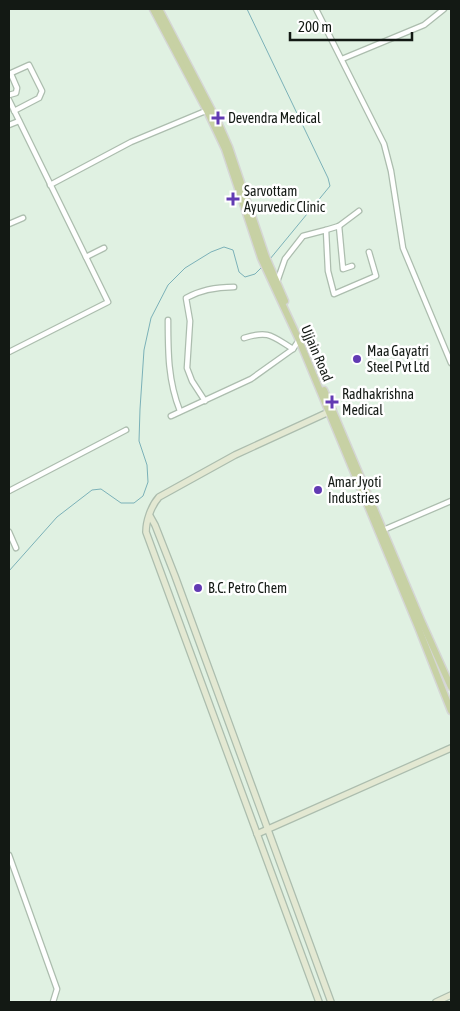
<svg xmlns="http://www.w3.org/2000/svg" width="460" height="1011" viewBox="0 0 460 1011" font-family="'Asap Condensed',sans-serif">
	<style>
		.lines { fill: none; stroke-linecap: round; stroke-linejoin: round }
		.stream { stroke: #7bb1b8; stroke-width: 1 }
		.street-casing { stroke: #acbdae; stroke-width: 7 }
		.secondary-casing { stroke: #acbdae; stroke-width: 8 }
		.primary-casing { stroke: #d5d6d5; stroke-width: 9 }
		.street { stroke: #fff; stroke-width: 4.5 }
		.secondary { stroke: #e3e8d2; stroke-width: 5.5 }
		.primary { stroke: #c7d1a4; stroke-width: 6 }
		.poi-dot { fill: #623bb3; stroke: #fff; stroke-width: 2 }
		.labels { text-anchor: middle; stroke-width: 5; stroke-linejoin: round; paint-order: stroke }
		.poi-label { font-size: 14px; fill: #131914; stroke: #fff; text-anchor: start }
		.street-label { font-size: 14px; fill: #131914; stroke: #fff }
	</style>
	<rect width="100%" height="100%" fill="#e0f1e2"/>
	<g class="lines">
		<!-- stream -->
		<g class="stream">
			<polyline points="247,9 328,178 330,186 270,259"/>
			<polyline points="9,571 57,517 92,490 101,489 121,503 134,503 143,496 148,482 147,465 139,441 140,409 144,350 151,318 168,285 185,268 211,252 224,247 233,250 239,272 245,277 255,274 262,267"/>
		</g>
		<!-- street casing -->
		<g class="street-casing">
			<g id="street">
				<polyline points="316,9 384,144 391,171 403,248 451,363"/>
				<polyline points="342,59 424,25 444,9"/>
				<polyline points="9,74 29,65 42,91 39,98 14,111"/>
				<polyline points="9,95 16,93 17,88 11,74"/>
				<polyline points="9,100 108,302 9,352"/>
				<polyline points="9,125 19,121"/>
				<polyline points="50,185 131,142 208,110"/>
				<polyline points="9,224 23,218"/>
				<polyline points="339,226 343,269 352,266"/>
				<polyline points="326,230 339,226 359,211"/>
				<polyline points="86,257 104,248"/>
				<polyline points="277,282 285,259 303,236 326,230 328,271 334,294 376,276 369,252"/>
				<path d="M168,320C168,352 168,381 180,411"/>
				<path d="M244,338C269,330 272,336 293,349"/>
				<path d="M205,401L192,381L187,368L190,321L186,298C202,289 217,287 234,287"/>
				<polyline points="171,416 251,379 293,349 299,340"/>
				<polyline points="9,491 126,430"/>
				<polyline points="381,531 451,501"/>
				<polyline points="9,532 16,548"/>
				<polyline points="9,855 57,989 53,1002"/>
			</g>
		</g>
		<!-- secondary casing -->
		<g class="secondary-casing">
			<g id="secondary">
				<polyline points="150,516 155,525 175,576 331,1002"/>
				<polyline points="257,834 451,748"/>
				<path d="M319,1002L146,532C146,521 151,506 159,497L235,455L333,410"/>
				<polyline points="436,1002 451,995"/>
			</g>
		</g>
		<!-- primary casing -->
		<g class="primary-casing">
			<g id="primary">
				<polyline points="153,9 207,111 225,149 261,258 299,340 418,627 451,711"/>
				<polyline points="159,9 218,122 229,147 266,257 285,301"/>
				<polyline points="324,390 421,620 451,687"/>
			</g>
		</g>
		<!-- street -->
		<use href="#street" class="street"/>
		<!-- secondary -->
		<use href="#secondary" class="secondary"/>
		<!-- primary -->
		<use href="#primary" class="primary"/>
	</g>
	<!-- markers -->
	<g class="poi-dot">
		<path d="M215.5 110.5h5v5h5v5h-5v5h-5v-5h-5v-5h5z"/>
		<path d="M230.5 191.5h5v5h5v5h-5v5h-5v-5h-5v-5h5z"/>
		<circle cx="357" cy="359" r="5"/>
		<path d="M329.5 394.5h5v5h5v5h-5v5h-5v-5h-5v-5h5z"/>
		<circle cx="318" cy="490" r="5"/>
		<circle cx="198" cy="588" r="5"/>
	</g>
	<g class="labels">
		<!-- poi labels -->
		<g class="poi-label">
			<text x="228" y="123">Devendra Medical</text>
			<text x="244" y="196">Sarvottam<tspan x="244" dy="16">Ayurvedic Clinic</tspan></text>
			<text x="367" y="356">Maa Gayatri<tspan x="367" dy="16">Steel Pvt Ltd</tspan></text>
			<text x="342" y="399">Radhakrishna<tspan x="342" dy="16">Medical</tspan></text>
			<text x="328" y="487">Amar Jyoti<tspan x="328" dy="16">Industries</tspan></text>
			<text x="208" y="593">B.C. Petro Chem</text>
		</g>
		<!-- street labels -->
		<g class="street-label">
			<text transform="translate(317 353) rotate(67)" y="5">Ujjain Road</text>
		</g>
	</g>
	<!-- border -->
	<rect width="460" height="1011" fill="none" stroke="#131914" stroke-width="20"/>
	<!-- scale -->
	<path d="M290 32v8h122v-8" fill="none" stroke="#131914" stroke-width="2.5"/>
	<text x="298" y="32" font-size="15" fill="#131914" stroke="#ffffff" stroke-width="4" paint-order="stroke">200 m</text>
</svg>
